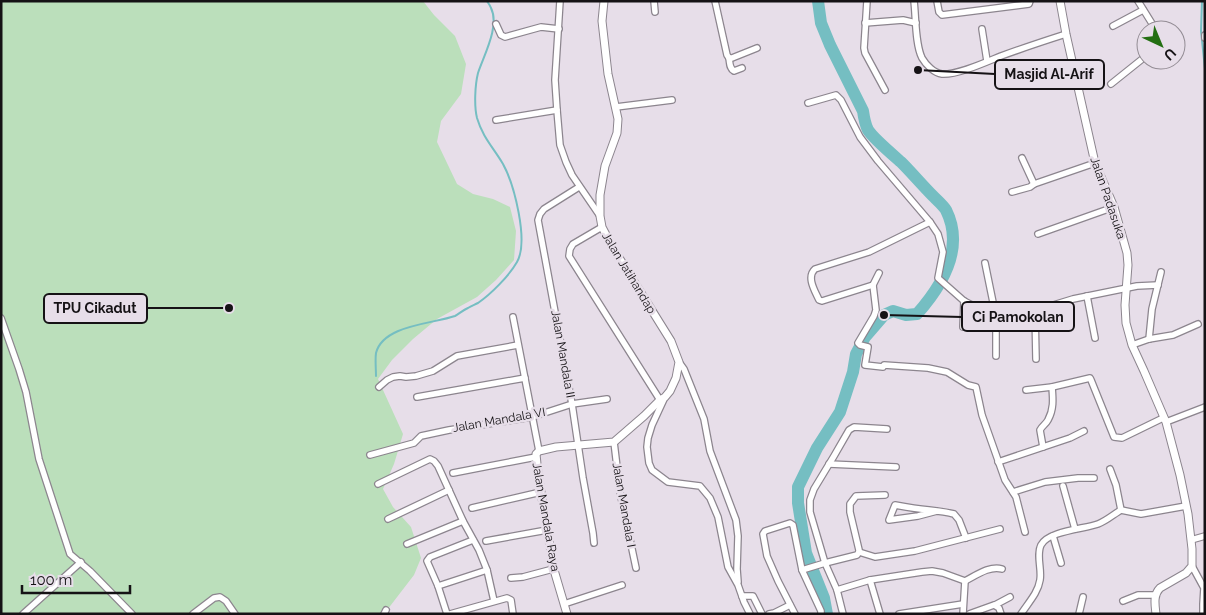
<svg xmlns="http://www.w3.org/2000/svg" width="1206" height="615" viewBox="0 0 1206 615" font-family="Raleway,sans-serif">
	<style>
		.green { fill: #bbdfbb }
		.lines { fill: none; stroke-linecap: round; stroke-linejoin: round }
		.stream { stroke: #75bec2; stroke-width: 2 }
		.river { stroke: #75bec2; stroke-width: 12 }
		.minor-casing { stroke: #8c858e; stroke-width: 8 }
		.tertiary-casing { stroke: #8c858e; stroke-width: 9 }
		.minor { stroke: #fff; stroke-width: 5.5 }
		.tertiary { stroke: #fff; stroke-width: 7 }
		.labels { text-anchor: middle; stroke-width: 5; stroke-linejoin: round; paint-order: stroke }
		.street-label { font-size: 12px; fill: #151215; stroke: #e7dee9 }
		.leader { fill: none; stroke: #151215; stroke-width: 2 }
		.callout-dot { fill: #151215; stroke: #e7dee9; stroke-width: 2 }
		.callout { fill: #e7dee9; stroke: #151215; stroke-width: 2 }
		.callout-label { font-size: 14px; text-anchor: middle; font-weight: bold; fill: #151215 }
	</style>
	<rect width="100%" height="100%" fill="#e7dee9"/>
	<!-- green -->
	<polygon class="green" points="1,1 423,1 434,15 455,36 466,64 461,94 441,121 437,142 457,184 473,194 493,199 510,207 516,231 514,260 496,280 477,297 437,319 413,339 392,360 378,379 403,434 394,464 383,489 393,507 411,527 421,558 414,575 384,614 1,614"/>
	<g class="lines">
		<!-- stream -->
		<g class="stream">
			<polyline points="1202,1 1201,31 1205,69"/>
			<path d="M376,376C376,369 375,360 376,353C383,325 432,324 455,316C459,314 463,310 468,308C471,306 474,305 478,303C491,294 509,276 517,262C529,241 514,184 503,164C493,147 483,138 477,118C474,106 475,85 478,73C484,55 500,26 491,8C490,5 488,3 487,1"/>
		</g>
		<!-- river -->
		<path class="river" d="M818,1L821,23L830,45L863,111C864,118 865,124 868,130C873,138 893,155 901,162C912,173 922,185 933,196C937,200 943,205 946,210C965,248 942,286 917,314L906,315L893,311L884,315L865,337L856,354L853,372L840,412L817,448L798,487V503L806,553L824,598L827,614"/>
		<!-- minor casing -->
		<g class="minor-casing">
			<g id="minor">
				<polyline points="560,1 555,80 557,110 560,145 566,162 572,175 600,216"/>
				<polyline points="654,1 655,12"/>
				<polyline points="715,1 727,55 729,58 732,58 757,48"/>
				<polyline points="867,1 864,48 865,53 885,90"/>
				<path d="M914,1C916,17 915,44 922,58C926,65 934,73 942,74C958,75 986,62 1001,56C1023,48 1044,41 1066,34"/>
				<polyline points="937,1 939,12 942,15 1029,4 1030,1"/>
				<polyline points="1138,1 1156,30"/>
				<polyline points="865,23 903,20 916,23"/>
				<polyline points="496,24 501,35 505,37 541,27 559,29"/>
				<polyline points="1113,26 1143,10"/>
				<polyline points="982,29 987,61"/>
				<polyline points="1205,35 1205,38"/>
				<path d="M729,58C730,63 729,68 734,71L742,68"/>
				<polyline points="1111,84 1146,56"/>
				<polyline points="808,103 836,95 841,100 860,137 878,161 930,222 938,234 943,252 938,278 964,301 996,317 1013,316 1024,314 1073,299 1137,286 1158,285"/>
				<polyline points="616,107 672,100"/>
				<polyline points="496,120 557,110"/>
				<polyline points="1022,158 1034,184 1095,163"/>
				<polyline points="579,187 544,209 540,214 538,220 572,404 583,478 593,533 594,543"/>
				<polyline points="1012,192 1030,187 1034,184"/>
				<polyline points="602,227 573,244 570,249 569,256 660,400"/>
				<polyline points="1038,234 1114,207"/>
				<polyline points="985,263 996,317 996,356"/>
				<polyline points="879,273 873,285 876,310 874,316 858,343 860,345 868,347 865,365 883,367 884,365 928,368 947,372 968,385 976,387 982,415 1005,480 1016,497 1025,532"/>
				<path d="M873,285L822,301L819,300C815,291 806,277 815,269L869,252L930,222"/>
				<polyline points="1087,296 1095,338"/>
				<polyline points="1035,311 1036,359"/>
				<polyline points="513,317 539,451"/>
				<polyline points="1,318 19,369 26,392 39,459 70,554 90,571 132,614"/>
				<polyline points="963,327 964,301"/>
				<polyline points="1149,339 1152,309 1161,272"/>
				<polyline points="1132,345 1149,339 1173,335 1198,324"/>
				<polyline points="679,362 684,369 704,419 710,451 736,520 738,536 737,569 738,582"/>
				<polyline points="379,387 387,380 393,377 400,376 406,377 416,376 433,371 457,356 518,345"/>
				<polyline points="1026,390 1052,387 1090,378 1091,380 1114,437 1122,438 1163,418"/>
				<polyline points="417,397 525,378"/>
				<polyline points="664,399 652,425 648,438 647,447 649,463 652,470 668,482 700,486 710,498 718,517 728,567 738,585 744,602 750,614"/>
				<polyline points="1166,422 1205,407"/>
				<polyline points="614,442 620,492 636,568"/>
				<path d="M1043,447L1040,430C1042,426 1046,424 1048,420C1054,409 1053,399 1052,387"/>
				<polyline points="370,455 414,443 421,436 449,430 532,417 572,404 607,399"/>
				<polyline points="998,462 1070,438 1084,431"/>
				<polyline points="829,464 896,467"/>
				<polyline points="1110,469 1116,485 1121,510"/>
				<polyline points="453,473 536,457"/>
				<polyline points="378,484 430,459 434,461 438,466 463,521 479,550 487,570 494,601"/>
				<polyline points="1063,486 1075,529"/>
				<polyline points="1013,492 1045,482 1078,478 1094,478"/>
				<polyline points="472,508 541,492"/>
				<path d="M937,511L918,516L889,520L895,505C906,507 918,509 929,510C938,511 946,512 954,514L959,520L966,538"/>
				<polyline points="388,519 449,490"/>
				<polyline points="1053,536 1061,563"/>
				<polyline points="1191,540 1205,536"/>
				<polyline points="486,541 547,530"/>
				<polyline points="407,544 463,521"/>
				<polyline points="859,552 875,557 915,551 1000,529"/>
				<polyline points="1192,566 1204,588 1203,604 1203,614"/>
				<polyline points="802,570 825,563 857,555 859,552 859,550 850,512 850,504 856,496 885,495"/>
				<polyline points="511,578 523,577 553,569"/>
				<polyline points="870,580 880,614"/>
				<polyline points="438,586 487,570"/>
				<path d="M837,590L870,580L922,572L932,571L943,573L965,581C975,576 990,565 1002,569"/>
				<polyline points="742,596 753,596 762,614"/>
				<polyline points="1123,601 1138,595 1156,595"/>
				<polyline points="564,604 622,585"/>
				<polyline points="995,605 1010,597"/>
				<polyline points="23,614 81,562"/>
				<polyline points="193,614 214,598 220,597 226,601 235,614"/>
				<polyline points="384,614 386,610"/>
				<polyline points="447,614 438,586 427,561 430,557 473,540"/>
				<polyline points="450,614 507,598 511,600 513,614"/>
				<polyline points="769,614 774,613 790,605"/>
				<polyline points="795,614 778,581 767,556 763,534 765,531 790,523 793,525 802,570 821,611 821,614"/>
				<polyline points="843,614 837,590 825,563 810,512 810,500 814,489 834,456 849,430 854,427 887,429"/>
				<polyline points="899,614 963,604"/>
				<polyline points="963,614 965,581"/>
				<polyline points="969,614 994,605 999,608 1001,614"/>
				<path d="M1021,614C1028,603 1038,593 1040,580C1042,569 1036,555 1041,545C1048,531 1084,529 1098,524C1106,521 1114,514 1121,510L1141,514L1186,506"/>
				<polyline points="1079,614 1083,597"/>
			</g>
		</g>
		<!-- tertiary casing -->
		<g class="tertiary-casing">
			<g id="tertiary">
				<path d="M1060,1L1066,34L1095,163L1114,207L1127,253L1128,265L1125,305L1126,323L1132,345L1144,371L1166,422L1180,475L1188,514L1192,549V566L1186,573L1160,588C1153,595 1155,605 1156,614"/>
				<polyline points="567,614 554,570 538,474 536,454 539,451 556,447 614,442 644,416 660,400 665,397 670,391 676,378 679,362 671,341 613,248 602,227 600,216 600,195 605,166 617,133 618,119 608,74 602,21 604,1"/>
			</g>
		</g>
		<!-- minor -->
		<use href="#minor" class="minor"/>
		<!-- tertiary -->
		<use href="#tertiary" class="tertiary"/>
	</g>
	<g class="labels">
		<!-- street labels -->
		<g class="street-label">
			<text transform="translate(1108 198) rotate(71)" y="4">Jalan Padasuka</text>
			<text transform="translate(629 273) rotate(59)" y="4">Jalan Jatihandap</text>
			<text transform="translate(563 354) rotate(80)" y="4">Jalan Mandala II</text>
			<text transform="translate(499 420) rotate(-10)" y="4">Jalan Mandala VI</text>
			<text transform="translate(624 505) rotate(80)" y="4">Jalan Mandala I</text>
			<text transform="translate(546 517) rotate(80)" y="4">Jalan Mandala Raya</text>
		</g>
	</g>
	<!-- callouts -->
	<path class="leader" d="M918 70L995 74M229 308L147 308M884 315L962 317"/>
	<g class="callout-dot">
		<circle cx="918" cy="70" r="5"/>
		<circle cx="229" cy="308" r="5"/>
		<circle cx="884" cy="315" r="5"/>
	</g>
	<g class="callout">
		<rect x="995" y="60" width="109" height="29" rx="5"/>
		<rect x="44" y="294" width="103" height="29" rx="5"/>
		<rect x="962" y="302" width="112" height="29" rx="5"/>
	</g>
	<g class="callout-label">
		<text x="1049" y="79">Masjid Al-Arif</text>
		<text x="95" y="313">TPU Cikadut</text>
		<text x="1018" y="322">Ci Pamokolan</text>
	</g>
	<!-- border -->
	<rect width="1206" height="615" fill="none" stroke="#151215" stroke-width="5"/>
	<!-- north arrow -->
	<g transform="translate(1161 45) rotate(136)"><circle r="24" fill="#e7dee9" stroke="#938c94"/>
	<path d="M0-4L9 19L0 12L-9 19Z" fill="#236f12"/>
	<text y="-8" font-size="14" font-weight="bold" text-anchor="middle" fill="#151215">U</text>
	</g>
	<!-- scale -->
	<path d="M22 585v8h108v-8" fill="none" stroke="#151215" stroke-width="2.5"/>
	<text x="30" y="585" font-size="15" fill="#151215" stroke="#e7dee9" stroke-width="4" paint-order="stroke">100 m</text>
</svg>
